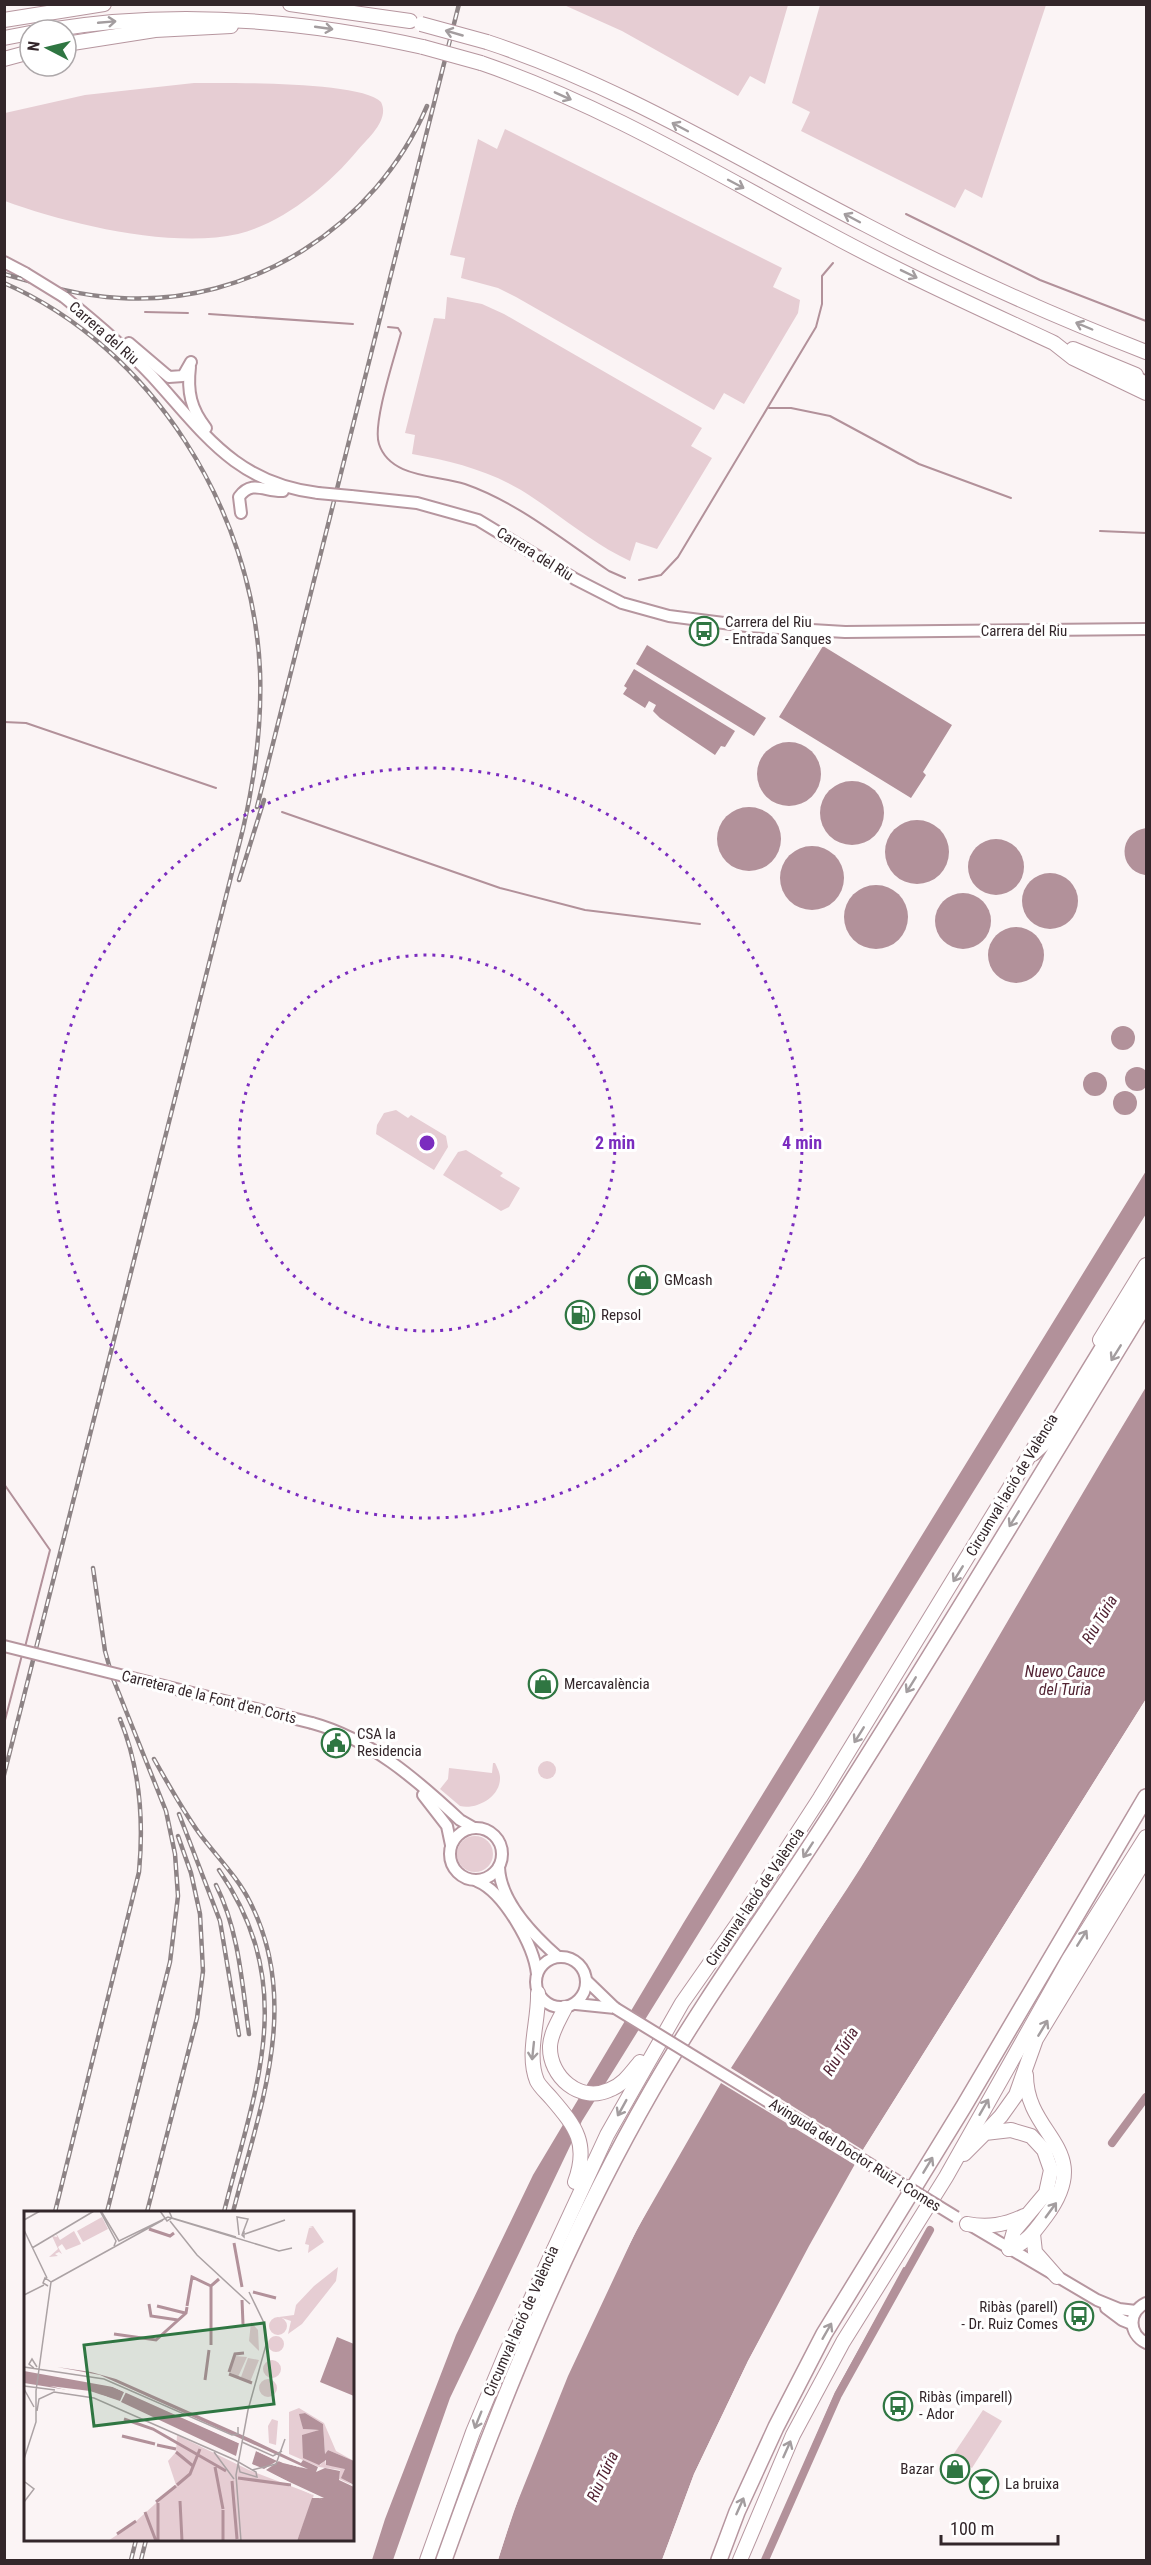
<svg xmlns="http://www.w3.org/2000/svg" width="1151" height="2565" viewBox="0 0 1151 2565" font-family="'Roboto Condensed',sans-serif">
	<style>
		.green { fill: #e6cdd3 }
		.water { fill: #b2919a }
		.pier { fill: #fbf4f5 }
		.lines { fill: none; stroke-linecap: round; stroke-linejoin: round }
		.stream { stroke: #b2919a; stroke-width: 2 }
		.canal { stroke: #b2919a; stroke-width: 8 }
		.tertiary-casing { stroke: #b6969f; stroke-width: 14 }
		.trunk-casing { stroke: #b6969f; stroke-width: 16 }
		.motorway-casing { stroke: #b6969f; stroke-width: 18 }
		.tertiary { stroke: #fff; stroke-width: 10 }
		.trunk { stroke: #fff; stroke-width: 14 }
		.motorway { stroke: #fff; stroke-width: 15 }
		.rail-casing { stroke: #8d8385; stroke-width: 4.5 }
		.rail { stroke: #fff; stroke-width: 2; stroke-dasharray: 7; stroke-linecap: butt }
		.tertiary-bridge-casing { stroke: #b6969f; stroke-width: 14; stroke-linecap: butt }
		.trunk-bridge-casing { stroke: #b6969f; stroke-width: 16; stroke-linecap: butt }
		.tertiary-bridge { stroke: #fff; stroke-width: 10 }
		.trunk-bridge { stroke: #fff; stroke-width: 14 }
		.oneway { stroke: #a39d9f }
		.ring { fill: none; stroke: #7b2cbf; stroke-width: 3; stroke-dasharray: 3 6 }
		.labels { text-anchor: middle; stroke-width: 6; stroke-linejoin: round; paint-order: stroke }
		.street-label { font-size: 15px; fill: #33262a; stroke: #fff }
		.poi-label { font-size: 15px; fill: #33262a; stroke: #fff; text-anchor: start }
		.water-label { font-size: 16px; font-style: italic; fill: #522333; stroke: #fff }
		.inset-river { fill: none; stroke: #b2919a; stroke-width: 3 }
		.inset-road { fill: none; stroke: #aba2a4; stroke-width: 1.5 }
		.view { fill: #2f7642; fill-opacity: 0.15; stroke: #2f7642; stroke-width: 3 }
		.inset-edge { fill: none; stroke: #33262a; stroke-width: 3 }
		.centre { fill: #7b2cbf; stroke: #fff; stroke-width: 3 }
		.ring-label { font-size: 18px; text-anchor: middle; font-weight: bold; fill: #7b2cbf; stroke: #fff; stroke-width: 6; stroke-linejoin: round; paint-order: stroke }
	</style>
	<rect width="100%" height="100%" fill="#fbf4f5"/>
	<!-- green -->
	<g class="green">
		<polygon points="564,5 788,4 788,5 765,84 750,76 738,96 622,31"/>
		<polygon points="820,5 1046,5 982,198 965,189 955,208 801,131 810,112 792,103"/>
		<path d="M194,83C227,83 361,81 381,102C390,120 368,138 357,151C328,186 283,223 238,234C172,249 67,224 5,201V113L85,95Z"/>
		<polygon points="505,129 782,268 773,287 800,300 798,313 744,404 724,393 714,410 516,297 498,288 461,278 465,258 450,255 478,139 497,149"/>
		<path d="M447,297L482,304L504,314L702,428L691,446L712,458L657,549L636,542L630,561C591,543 558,513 521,490C487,470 451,461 412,454L415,435L405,433L434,318L445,319Z"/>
		<polygon points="396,1110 408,1118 411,1115 446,1136 448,1147 434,1170 376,1134 377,1125 384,1113"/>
		<polygon points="466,1150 503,1173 500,1176 520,1188 509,1207 501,1211 443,1175 458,1152"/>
		<circle cx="547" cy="1770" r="9"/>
		<path d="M493,1763H495C497,1767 500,1773 500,1777C501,1797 476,1810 460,1806L440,1789L448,1779L449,1768L492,1773Z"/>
		<circle cx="475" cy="1854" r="18"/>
		<polygon points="983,2410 1002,2421 972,2468 951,2458"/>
	</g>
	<!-- water -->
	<g class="water">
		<polygon points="647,645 766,718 754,736 636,664"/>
		<polygon points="823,646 952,725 923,772 926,775 911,798 779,717"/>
		<polygon points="634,669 735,731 725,747 721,746 715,755 660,718 653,711 656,705 649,701 645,708 623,694 627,688 624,686"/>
		<circle cx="789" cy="774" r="32"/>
		<circle cx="852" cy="813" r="32"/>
		<circle cx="749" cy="839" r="32"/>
		<circle cx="917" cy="852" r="32"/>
		<path d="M1146,828V875H1145C1117,870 1118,832 1146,828Z"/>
		<circle cx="996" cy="867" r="28"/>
		<circle cx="812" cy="878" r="32"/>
		<circle cx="1050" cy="901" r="28"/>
		<circle cx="876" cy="917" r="32"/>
		<circle cx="963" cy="921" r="28"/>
		<circle cx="1016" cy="955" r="28"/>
		<circle cx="1123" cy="1038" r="12"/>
		<circle cx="1137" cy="1079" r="12"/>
		<circle cx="1095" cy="1084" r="12"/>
		<circle cx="1125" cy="1103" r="12"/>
		<polygon points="1146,1171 1146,1214 582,2121 450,2398 393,2560 372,2560 385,2519 456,2335 533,2175 684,1922"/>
		<path d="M1146,1387V1699L864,2148L809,2246L748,2361L694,2474L662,2560H498C557,2370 652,2188 759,2021C796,1962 838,1906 874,1846C967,1694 1054,1539 1146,1387Z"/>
	</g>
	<!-- pier -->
	<polygon class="pier" points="1146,1384 872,1849 731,2068 863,2150 1146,1699 1146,1705 867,2150 811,2248 750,2362 697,2475 665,2560 662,2560 694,2474 748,2361 855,2165 721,2083 636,2231 568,2376 513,2513 498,2560 495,2560 510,2512 565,2375 634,2230 705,2102 756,2018 870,1848"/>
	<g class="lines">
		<!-- stream -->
		<g class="stream">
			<polyline points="906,214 1040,280 1146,321"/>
			<polyline points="145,312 188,313"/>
			<polyline points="209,314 353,324"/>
			<path d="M388,327L398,328L401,333C395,356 372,424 379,444C390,478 436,475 465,484C517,502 563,540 609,571L625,578"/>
			<polyline points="769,408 791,408 830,416 919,464 1011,498"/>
			<polyline points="1100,531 1146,533"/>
			<polyline points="639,580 661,575 678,557 816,327 822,304 822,276 833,263"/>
			<polyline points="4,722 26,723 216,788"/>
			<polyline points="282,812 500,888 585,910 700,924"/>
			<polyline points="4,1484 50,1550 25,1647"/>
			<polyline points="4,1724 22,1655"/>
			<polyline points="763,2560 836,2393 904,2268"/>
		</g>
		<!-- canal -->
		<g class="canal">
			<polyline points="1112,2143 1146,2097"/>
			<polyline points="765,2560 838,2395 930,2230"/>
		</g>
		<!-- tertiary casing -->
		<g class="tertiary-casing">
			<g id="tertiary">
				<polyline points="4,262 25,273"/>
				<path d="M64,297C95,322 125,347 152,376C204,433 235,483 318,493"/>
				<polyline points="129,343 169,377 183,376 191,362"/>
				<path d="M190,367C187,392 191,409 206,428"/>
				<polyline points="351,496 417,503 478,520 575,579 622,603 669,616 747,626 845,632 1146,629"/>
				<path d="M241,513L239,497C252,479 265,492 283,491"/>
				<path d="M312,1723C370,1739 416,1779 460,1820L474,1828"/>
				<polyline points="423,1795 447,1826 451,1845"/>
				<circle cx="476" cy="1854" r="26"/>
				<path d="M499,1867C500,1901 533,1935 558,1957"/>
				<path d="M477,1881C504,1892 534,1946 537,1974"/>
				<circle cx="561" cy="1982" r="25"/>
				<polyline points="587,1981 615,2008"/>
				<polyline points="576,2004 615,2008"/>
				<polyline points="970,2225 1097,2300 1119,2309 1136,2311"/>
				<path d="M1146,2303C1128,2312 1128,2333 1146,2343"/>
				<polyline points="1106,2308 1122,2320 1132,2324"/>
			</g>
		</g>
		<!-- trunk casing -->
		<g class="trunk-casing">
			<g id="trunk">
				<polyline points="290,4 410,21"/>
				<polyline points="4,20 104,4"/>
				<path d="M49,30C175,9 299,19 423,47"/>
				<polyline points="4,38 30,33"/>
				<path d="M487,42C621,86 741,161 866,225C957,273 1051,315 1146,352"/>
				<polyline points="66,44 155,30 231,26"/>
				<polyline points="4,59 30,52"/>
				<path d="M481,63C601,104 712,171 824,231C899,272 977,307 1054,343L1073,358L1146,393"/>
				<polyline points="1073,349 1136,375"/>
				<polyline points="1100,1340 1146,1265"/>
				<path d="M538,1993C539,2021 526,2054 537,2081C540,2087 547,2093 552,2099C576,2127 589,2144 575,2182"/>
				<path d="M565,2008C559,2020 551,2032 550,2046C549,2077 580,2103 609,2090C623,2085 631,2073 640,2062"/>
				<polyline points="985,2133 1001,2116 1016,2095 1036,2039 1146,1858"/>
				<polyline points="964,2154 985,2133 1011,2130 1031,2136 1044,2150 1051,2170 1046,2193 1014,2231 1009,2249"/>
				<path d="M967,2224C988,2228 1005,2225 1024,2216"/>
				<polyline points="1033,2234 1035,2252 1057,2277"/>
				<path d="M1009,2249C1027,2243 1035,2231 1046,2216C1096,2148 1026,2137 1026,2075"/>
				<polyline points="427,2560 473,2432 506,2353 607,2135 682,2003 750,1906 820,1798 1037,1443"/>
				<polyline points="740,2560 793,2435 843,2342 946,2177 1069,1959 1146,1837"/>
			</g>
		</g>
		<!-- motorway casing -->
		<g class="motorway-casing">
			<g id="motorway">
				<polyline points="1127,373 1146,385"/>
				<polyline points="1033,1453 1046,1441 1104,1346 1146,1286"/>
				<path d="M444,2560C501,2399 567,2238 652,2090C709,1991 777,1900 838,1803C943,1638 1044,1470 1146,1303"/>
				<polyline points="719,2560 737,2512 776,2427 824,2334 964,2106 1146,1797"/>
			</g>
		</g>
		<!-- tertiary -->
		<use href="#tertiary" class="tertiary"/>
		<!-- trunk -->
		<use href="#trunk" class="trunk"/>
		<!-- motorway -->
		<use href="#motorway" class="motorway"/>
		<!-- rail casing -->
		<g class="rail-casing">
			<g id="rail">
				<path d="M4,274C42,285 80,296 120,298C251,306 376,226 427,106"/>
				<path d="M4,283C153,348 253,511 260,671C262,725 255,777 243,829L4,1775"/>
				<polyline points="257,807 459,4"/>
				<polyline points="239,880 264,800"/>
				<polyline points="93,1568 105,1651 112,1676 166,1811 175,1854 178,1896 170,1962 107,2212"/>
				<path d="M154,1759C168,1784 182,1809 199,1833C216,1856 237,1876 250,1902C302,2004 259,2110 233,2212"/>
				<polyline points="179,1814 220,1921 239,2035"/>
				<path d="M219,1870C300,1988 255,2088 224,2212"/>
				<path d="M216,1885C239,1931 242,1983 249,2034"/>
				<path d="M55,2212L139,1872C144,1819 140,1768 120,1719"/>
				<polyline points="147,2212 197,2018 203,1971 200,1914 191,1873 178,1836"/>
				<polyline points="131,2560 136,2540"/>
				<polyline points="141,2560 146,2540"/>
			</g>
		</g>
		<!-- rail -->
		<use href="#rail" class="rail"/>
		<!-- tertiary-bridge casing -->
		<g class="tertiary-bridge-casing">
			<g id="tertiary-bridge">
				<polyline points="25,273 64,297"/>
				<polyline points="318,493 351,496"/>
				<polyline points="4,1646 312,1723"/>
				<polyline points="615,2008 956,2217"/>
			</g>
		</g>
		<!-- trunk-bridge casing -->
		<g class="trunk-bridge-casing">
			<g id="trunk-bridge">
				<polyline points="421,24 487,42"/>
				<polyline points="423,47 481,63"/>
			</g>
		</g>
		<!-- tertiary-bridge -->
		<use href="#tertiary-bridge" class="tertiary-bridge"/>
		<!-- trunk-bridge -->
		<use href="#trunk-bridge" class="trunk-bridge"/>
	</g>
	<!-- one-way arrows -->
	<defs><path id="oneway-shaft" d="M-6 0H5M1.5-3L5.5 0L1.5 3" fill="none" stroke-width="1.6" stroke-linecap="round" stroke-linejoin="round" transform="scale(1.5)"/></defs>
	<g class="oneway">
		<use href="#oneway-shaft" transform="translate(107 22) rotate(-5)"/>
		<use href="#oneway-shaft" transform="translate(324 28) rotate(8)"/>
		<use href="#oneway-shaft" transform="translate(454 33) rotate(-164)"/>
		<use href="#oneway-shaft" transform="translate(563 96) rotate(24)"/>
		<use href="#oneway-shaft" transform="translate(680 127) rotate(-152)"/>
		<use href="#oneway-shaft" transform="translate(736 184) rotate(28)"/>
		<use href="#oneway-shaft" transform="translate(852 218) rotate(-152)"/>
		<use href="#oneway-shaft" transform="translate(909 274) rotate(26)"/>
		<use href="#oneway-shaft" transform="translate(1084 326) rotate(-157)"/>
		<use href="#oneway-shaft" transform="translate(1116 1353) rotate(122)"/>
		<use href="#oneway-shaft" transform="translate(1014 1519) rotate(122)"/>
		<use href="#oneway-shaft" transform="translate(958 1574) rotate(122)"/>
		<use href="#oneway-shaft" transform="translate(911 1685) rotate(122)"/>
		<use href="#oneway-shaft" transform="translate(859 1735) rotate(122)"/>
		<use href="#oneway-shaft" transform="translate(808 1850) rotate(123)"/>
		<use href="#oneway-shaft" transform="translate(1082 1938) rotate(-58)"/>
		<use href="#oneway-shaft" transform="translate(1043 2028) rotate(-59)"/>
		<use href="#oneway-shaft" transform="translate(533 2051) rotate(96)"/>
		<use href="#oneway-shaft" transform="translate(984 2107) rotate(-60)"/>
		<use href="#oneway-shaft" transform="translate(622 2108) rotate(119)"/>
		<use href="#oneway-shaft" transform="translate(928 2165) rotate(-59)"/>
		<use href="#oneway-shaft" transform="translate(1051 2210) rotate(-54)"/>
		<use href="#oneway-shaft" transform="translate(827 2331) rotate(-60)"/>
		<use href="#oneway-shaft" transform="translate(478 2420) rotate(112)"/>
		<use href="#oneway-shaft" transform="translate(787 2449) rotate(-66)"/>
		<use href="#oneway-shaft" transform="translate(740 2506) rotate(-66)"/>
	</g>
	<!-- distance rings -->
	<g class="ring">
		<circle cx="427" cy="1143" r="188"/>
		<circle cx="427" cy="1143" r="375"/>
	</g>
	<!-- icons -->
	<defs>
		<g id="bus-ring" transform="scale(1.5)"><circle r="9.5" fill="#fff" stroke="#2f7642" stroke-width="1.5"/><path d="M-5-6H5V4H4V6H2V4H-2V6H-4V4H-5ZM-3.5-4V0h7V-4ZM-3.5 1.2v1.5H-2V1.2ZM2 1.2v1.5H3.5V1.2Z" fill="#2f7642"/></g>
		<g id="shop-ring" transform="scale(1.5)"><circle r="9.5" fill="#fff" stroke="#2f7642" stroke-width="1.5"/><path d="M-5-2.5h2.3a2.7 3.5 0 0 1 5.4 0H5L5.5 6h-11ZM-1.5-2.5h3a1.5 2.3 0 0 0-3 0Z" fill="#2f7642"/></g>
		<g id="fuel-ring" transform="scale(1.5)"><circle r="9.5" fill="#fff" stroke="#2f7642" stroke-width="1.5"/><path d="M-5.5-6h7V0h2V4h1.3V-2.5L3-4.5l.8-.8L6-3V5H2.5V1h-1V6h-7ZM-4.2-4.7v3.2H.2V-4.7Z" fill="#2f7642"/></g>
		<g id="civic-ring" transform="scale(1.5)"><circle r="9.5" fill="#fff" stroke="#2f7642" stroke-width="1.5"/><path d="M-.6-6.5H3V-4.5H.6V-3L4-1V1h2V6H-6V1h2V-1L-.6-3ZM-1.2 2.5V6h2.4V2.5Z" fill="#2f7642"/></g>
		<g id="bar-ring" transform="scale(1.5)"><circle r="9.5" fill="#fff" stroke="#2f7642" stroke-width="1.5"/><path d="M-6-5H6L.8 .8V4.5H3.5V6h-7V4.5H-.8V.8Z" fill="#2f7642"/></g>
	</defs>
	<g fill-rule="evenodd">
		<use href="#bus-ring" x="704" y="631"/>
		<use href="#shop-ring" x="643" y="1280"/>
		<use href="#fuel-ring" x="580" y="1315"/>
		<use href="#shop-ring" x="543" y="1684"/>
		<use href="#civic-ring" x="336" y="1743"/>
		<use href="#bus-ring" x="1079" y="2316"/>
		<use href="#bus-ring" x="898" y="2406"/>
		<use href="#shop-ring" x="955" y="2469"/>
		<use href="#bar-ring" x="984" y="2484"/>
	</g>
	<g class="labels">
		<!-- street labels -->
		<g class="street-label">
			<text transform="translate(104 333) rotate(41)" y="5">Carrera del Riu</text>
			<text transform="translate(535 554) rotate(32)" y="5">Carrera del Riu</text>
			<text x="1024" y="636">Carrera del Riu</text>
			<text transform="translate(1012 1485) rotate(-59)" y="5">Circumval·lació de València</text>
			<text transform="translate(209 1697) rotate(14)" y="5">Carretera de la Font d'en Corts</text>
			<text transform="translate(755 1897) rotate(-56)" y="5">Circumval·lació de València</text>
			<text transform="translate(855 2155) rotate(32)" y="5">Avinguda del Doctor Ruiz i Comes</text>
			<text transform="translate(521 2321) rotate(-66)" y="5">Circumval·lació de València</text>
		</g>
		<!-- poi labels -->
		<g class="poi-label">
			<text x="725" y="627">Carrera del Riu<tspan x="725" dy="17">- Entrada Sanques</tspan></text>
			<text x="664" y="1285">GMcash</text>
			<text x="601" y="1320">Repsol</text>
			<text x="564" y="1689">Mercavalència</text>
			<text x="357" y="1739">CSA la<tspan x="357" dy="17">Residencia</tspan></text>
			<text x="1058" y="2312" text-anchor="end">Ribàs (parell)<tspan x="1058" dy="17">- Dr. Ruiz Comes</tspan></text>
			<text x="919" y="2402">Ribàs (imparell)<tspan x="919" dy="17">- Ador</tspan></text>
			<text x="934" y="2474" text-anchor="end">Bazar</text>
			<text x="1005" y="2489">La bruixa</text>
		</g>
		<!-- water labels -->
		<g class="water-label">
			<text transform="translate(1099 1619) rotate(-59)" y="6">Riu Túria</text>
			<text x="1065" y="1677">Nuevo Cauce<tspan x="1065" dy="18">del Turia</tspan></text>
			<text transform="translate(840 2051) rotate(-59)" y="6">Riu Túria</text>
			<text transform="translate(602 2476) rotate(-65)" y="6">Riu Túria</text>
		</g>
	</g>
	<!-- overview -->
	<g transform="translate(24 2211)">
		<rect width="330" height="330" fill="#fbf4f5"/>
		<path d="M78,6L84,18L59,31L53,20ZM289,15L300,31L284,42L285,34L281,33L285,17L289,16H285ZM50,20L57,33L42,39L38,33L34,36L38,43L35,41L31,43L34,45L25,46L34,38L28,25L33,26L32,22L36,29ZM314,56L312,70L278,113L264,123L267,110L255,106L270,104L272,94L290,75ZM245 115a9 9 0 1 1 18 0a9 9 0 1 1-18 0ZM227,111L234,119L235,140L225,130ZM244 133a8 8 0 1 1 16 0a8 8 0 1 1-16 0ZM211,145L223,146L214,166L206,161ZM224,147L235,149L226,171L217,166ZM239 158a9 9 0 1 1 18 0a9 9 0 1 1-18 0ZM235 177a9 9 0 1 1 18 0a9 9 0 1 1-18 0ZM275,197L300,212L312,240L330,250L304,239L301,243L299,213L281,202L276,203L279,218L295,219L279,225L280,234L296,254L301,249L302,254L323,257L318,267L330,275L315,268L316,259L295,256L265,243V201ZM248,208L254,210L252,234L245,232L244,215ZM153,224L225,259L290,284L273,330H84L109,313L152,274L144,250L152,241Z" fill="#e6cdd3"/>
		<path d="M313,126L330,133V185L296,171ZM33,156L67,161L92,168L227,228L277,252L279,249L294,256L292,261L301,257L316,260L315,269L330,276V330H273L288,287H300L81,185L0,172V160L89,176L259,252L284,258L76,164ZM281,202L299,213L301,243L304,239L330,250V274L317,267L321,258L302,254V249L295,254L279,247L278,224L295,219L279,218L275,203Z" fill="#b2919a"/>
		<path d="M69,167L103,179L278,257L255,250L242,259L299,289L268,274L265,276L266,272L89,191L26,175L66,180L96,190L100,181ZM102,181L215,232L212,245L97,191ZM232,240L253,250L240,258L228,253Z" fill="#fbf4f5" fill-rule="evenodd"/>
		<path class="inset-river" d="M125,18L146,25L150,22M210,32L218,76M229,81L252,87M218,89L219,113M125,93L127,105L154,109M133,95L161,102M163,95L168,66L187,75L195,68M90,123L132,129L162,102L163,96M187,134V75M205,161L211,143L220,142M205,163L228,172M181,169L185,139M100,208L129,218L202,260M98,225L131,233M133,234L152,238M152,241L169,255M191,256L199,298M214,267L267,274M208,270L213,328M153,274L166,263L176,238M156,290L158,330M132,291L152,275M199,299V330M121,301L132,330M93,323L112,310M134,330V292"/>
		<path class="inset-road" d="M76,0L92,30L90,35M77,0L95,30L144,6L255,40L268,37M136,0L143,10L148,7L145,0M148,7L212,26M0,9L16,0M146,10L173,44L226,93M0,19L23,67M221,23L261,9M215,24L213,6L224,8L218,24L220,26V20M8,37L70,0M27,71L139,9M0,84L20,74M0,156L80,168L208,224L214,223V216M10,157L5,153L8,148L13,156M0,175L31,179M0,178L10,196M13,200L15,188L30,181L70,187L211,249L232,261L233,266L216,261L214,252M218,231L249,245L258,240M190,241L210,268M0,248L12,211V180L27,71L21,67L19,72L24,75M228,259L252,253L261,228M0,291L10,278L1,271M217,330L212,264L224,199L242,134L240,112L225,81"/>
		<path class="view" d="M240,112L250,193L70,215L60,134Z"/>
		<rect width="330" height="330" class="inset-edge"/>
	</g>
	<circle cx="427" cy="1143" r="9" class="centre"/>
	<g class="ring-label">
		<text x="615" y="1149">2 min</text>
		<text x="802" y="1149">4 min</text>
	</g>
	<!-- border -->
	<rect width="1151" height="2565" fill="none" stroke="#33262a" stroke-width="12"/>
	<!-- north arrow -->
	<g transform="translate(48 48) rotate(277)"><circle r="28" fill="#ffffff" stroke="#ada8aa" stroke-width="1.5"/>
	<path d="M0-4.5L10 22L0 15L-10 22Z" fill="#2f7642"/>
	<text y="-9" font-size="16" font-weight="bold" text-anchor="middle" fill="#33262a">N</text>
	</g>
	<!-- scale -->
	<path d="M941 2535v9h117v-9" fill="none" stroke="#33262a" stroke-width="3"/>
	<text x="950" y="2535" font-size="18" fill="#33262a" stroke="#ffffff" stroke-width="4.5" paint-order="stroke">100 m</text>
</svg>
